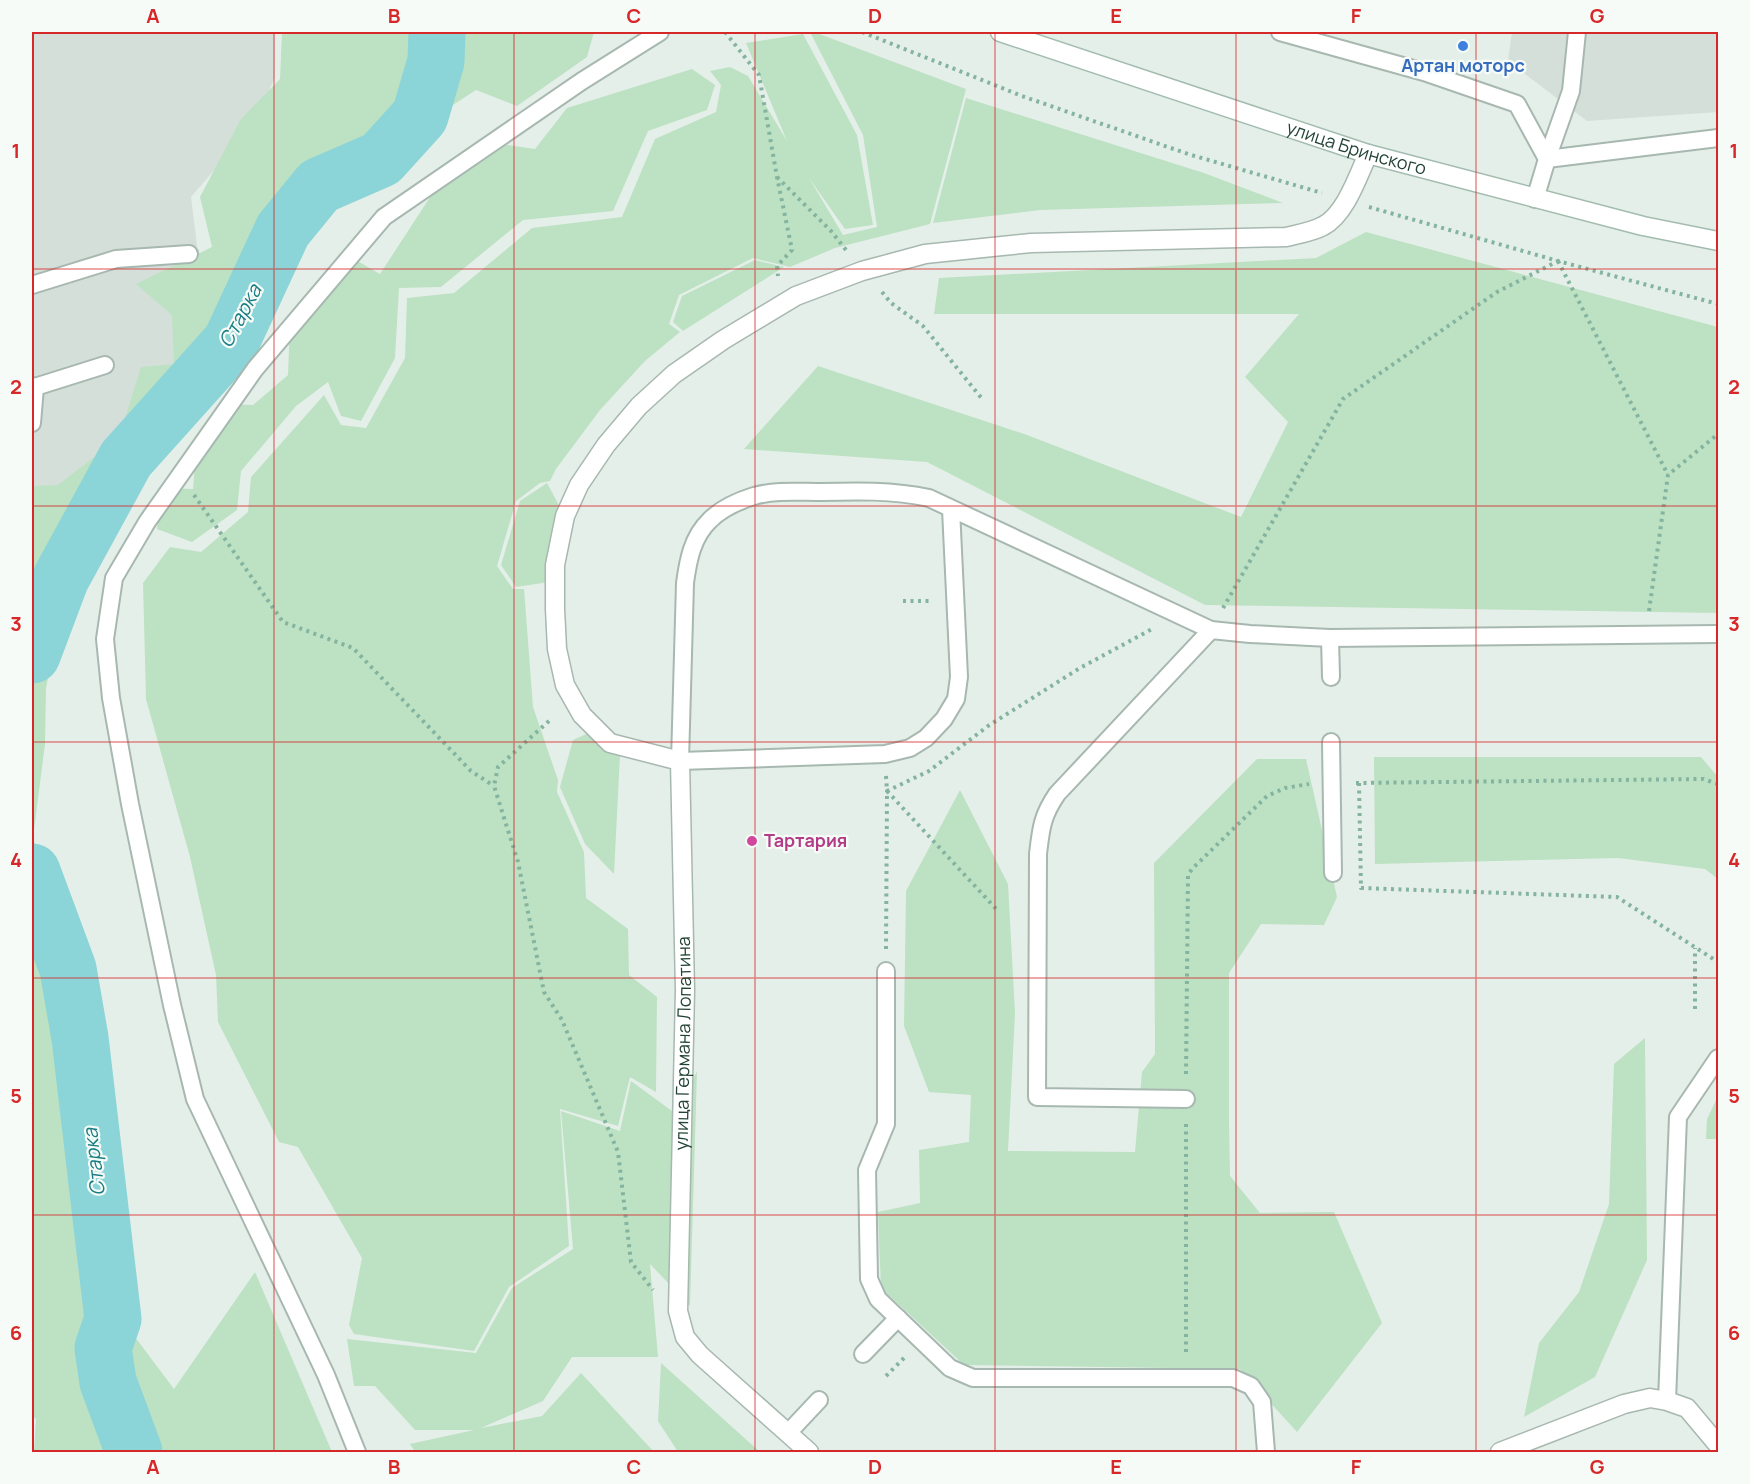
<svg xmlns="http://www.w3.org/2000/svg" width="1750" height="1484" viewBox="0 0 1750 1484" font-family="Manrope,sans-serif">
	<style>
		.built { fill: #d3dfd8 }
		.green { fill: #bde1c3 }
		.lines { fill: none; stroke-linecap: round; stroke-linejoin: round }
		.river { stroke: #8bd4d7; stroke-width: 57 }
		.lane-casing { stroke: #a7b8b0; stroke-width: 20 }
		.street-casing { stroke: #a7b8b0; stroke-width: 21 }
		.secondary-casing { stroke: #a3bcb0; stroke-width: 21 }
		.path { stroke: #84b49f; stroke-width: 4; stroke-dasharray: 3 4.5; stroke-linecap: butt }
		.lane { stroke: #fff; stroke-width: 16 }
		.street { stroke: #fff; stroke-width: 18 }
		.secondary { stroke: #fff; stroke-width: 18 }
		.grid { fill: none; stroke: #d62828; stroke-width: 1.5; stroke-opacity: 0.55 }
		.shop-dot { fill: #3f7fe0; stroke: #f6fbf8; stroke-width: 2 }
		.hotel-dot { fill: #d1479c; stroke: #f6fbf8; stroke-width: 2 }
		.labels { text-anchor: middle; stroke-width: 4.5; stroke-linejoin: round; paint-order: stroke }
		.shop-label { font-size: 18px; font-weight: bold; fill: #366cbe; stroke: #f6fbf8 }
		.street-label { font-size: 18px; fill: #234336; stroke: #f6fbf8 }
		.hotel-label { font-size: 18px; font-weight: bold; fill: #b23c85; stroke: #f6fbf8; text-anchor: start }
		.water-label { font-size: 20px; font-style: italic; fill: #187e83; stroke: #f6fbf8 }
		.neatline { fill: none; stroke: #d62828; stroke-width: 2 }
		.grid-label { font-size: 20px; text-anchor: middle; font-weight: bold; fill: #d62828 }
	</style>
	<rect width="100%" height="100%" fill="#e5efe9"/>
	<!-- built -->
	<g class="built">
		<polygon points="32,32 275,32 275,77 254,124 191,197 207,328 32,592"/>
		<polygon points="1512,32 1718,32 1718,112 1587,121 1508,61"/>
	</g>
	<!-- green -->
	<g class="green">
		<polygon points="282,32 594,32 587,57 517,106 476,90 430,120 302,242 212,352 161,402 123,486 93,545 57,633 46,688 45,744 33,838 102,1021 125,1276 135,1337 174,1389 255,1272 332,1452 34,1452 36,1419 32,1416 32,486 58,485 119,438 141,367 174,364 172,315 136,284 212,247 200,197 241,119 280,79"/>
		<polygon points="810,32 814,32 966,89 930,224 835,248 790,267 753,258 679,295 669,324 680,332 645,361 600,410 556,469 550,481 540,483 516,501 497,566 513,589 524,589 533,707 558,780 557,792 584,852 586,898 628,929 629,975 657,997 656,1092 630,1077 618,1126 560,1109 569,1246 509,1287 474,1351 354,1334 349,1325 362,1258 298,1147 279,1142 218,1022 216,975 190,857 146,699 143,583 170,547 201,552 248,512 251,477 324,395 341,425 366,428 405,358 407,298 454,293 532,228 622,217 655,139 716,112 721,85 710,71 730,67 748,76 787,141 746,43 803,34 857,135 873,225 845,229 809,178 843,235 877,227 863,135"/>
		<polygon points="692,69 715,85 707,110 648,131 613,211 523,220 441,287 399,288 395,358 361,421 341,416 328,382 296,406 241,471 237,510 192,542 157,529 161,488 193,489 197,439 226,404 253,405 288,375 290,323 354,259 380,274 451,165 501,144 535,149 567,108"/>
		<polygon points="966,98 1204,173 1283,203 1040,210 933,223"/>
		<polygon points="1366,232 1718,327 1718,613 1205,605 927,462 744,449 818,366 1027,435 1241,517 1288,422 1245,377 1299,314 934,314 939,278 1316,258"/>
		<polygon points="755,260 784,267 683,331 673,322 682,296"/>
		<polygon points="547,483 562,511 549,582 516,587 501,565 520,501"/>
		<polygon points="602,727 620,755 614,874 585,844 560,787 573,740"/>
		<polygon points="1374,757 1701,757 1718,777 1718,879 1705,869 1618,858 1375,864"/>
		<polygon points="1257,759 1306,759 1337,897 1324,925 1261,924 1229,973 1229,1121 1230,1176 1260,1213 1334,1212 1382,1323 1297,1432 1240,1369 964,1365 881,1288 878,1212 920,1203 919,1150 969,1142 971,1095 929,1092 904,1026 906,891 960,790 1008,884 1015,1013 1008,1151 1135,1152 1142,1072 1155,1054 1154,863"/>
		<polygon points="1645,1038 1647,1260 1595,1377 1524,1417 1539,1343 1579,1292 1609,1204 1614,1064"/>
		<polygon points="697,1071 690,1306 650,1264 658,1357 572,1357 543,1401 481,1428 542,1416 581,1373 654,1452 415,1452 410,1444 474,1430 415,1430 375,1386 354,1386 347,1339 476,1353 512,1288 573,1249 561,1111 620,1131 631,1081 676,1114"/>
		<polygon points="1718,1096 1718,1139 1706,1139 1707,1119"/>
		<polygon points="661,1363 760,1452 678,1452 658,1421"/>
	</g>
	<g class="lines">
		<!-- river -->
		<g class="river">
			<polyline points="32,655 61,578 126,459 231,342 283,230 319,186 381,159 420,116 436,61 437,32"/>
			<polyline points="32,872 68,969 80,1038 113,1319 103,1348 108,1382 134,1452"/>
		</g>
		<!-- lane casing -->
		<g class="lane-casing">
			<g id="lane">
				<polyline points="1280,32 1424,72 1517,104 1547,159"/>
				<polyline points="1547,159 1718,138"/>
				<polyline points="1535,199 1547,159 1571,91 1577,32"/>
				<polyline points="32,285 116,259 189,254"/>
				<polyline points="32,386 35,387 32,423"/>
				<polyline points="35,387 105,365"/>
				<path d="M951,509L959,677L956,699L944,719L926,738L910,748L885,754L680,761L685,583C688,561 692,537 710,520C722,508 738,501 754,496C775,490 798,492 819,492C856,491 892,490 929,498L1211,630L1250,634L1330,638L1718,634"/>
				<polyline points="1330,638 1331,677"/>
				<polyline points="1331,742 1333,873"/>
				<polyline points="886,971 886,1124 867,1170 869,1279 878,1299 950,1368 973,1378 1233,1378 1251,1386 1262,1402 1266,1452"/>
				<path d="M1186,1099L1037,1097L1038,854C1041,828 1042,816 1057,794L1211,630"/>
				<polyline points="863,1354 898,1318"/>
				<polyline points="1667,1401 1678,1117 1718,1058"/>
				<polyline points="788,1433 819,1400"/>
				<polyline points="357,1452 326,1375 195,1099 172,1005 130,804 111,698 105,639 114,578 147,522 255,369 384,217 582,81 660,32"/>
			</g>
		</g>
		<!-- street casing -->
		<g class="street-casing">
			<g id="street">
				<path id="s1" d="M809,1452L700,1355L685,1337L678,1311L685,990L680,761L610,743L582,715L565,685L557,649L555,609V565L565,516L579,485L606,445L639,406L674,374L723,340L796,296L862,271L925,254L1031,243L1286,237C1298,234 1312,232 1323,226C1345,215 1358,176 1368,154"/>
				<polyline points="1500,1452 1624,1404 1650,1398 1667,1401 1687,1408 1718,1445"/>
			</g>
		</g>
		<!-- secondary casing -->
		<g class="secondary-casing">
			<g id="secondary">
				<path id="s2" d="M1000,32L1368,154L1643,226L1718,241"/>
			</g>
		</g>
		<!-- path -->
		<g class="path">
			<polyline points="725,32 759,75 777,177 792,250 777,266 778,276"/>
			<polyline points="862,32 1022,96 1188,154 1322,193"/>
			<polyline points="777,177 831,231 846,250"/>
			<polyline points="1369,207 1558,261 1718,304"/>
			<polyline points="1558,261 1668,475"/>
			<polyline points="882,292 891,303 923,326 983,400"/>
			<polyline points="194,495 283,622 353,648 471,771 494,786"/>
			<polyline points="903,601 933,601"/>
			<polyline points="1223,608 1343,399 1497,292 1558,261"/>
			<polyline points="1649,611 1668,475 1718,434"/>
			<polyline points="549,721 498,767 494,786 518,862 544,992 562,1020 618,1152 631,1262 653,1290"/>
			<polyline points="886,776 887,791 999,912"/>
			<polyline points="1356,783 1703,779 1718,784"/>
			<polyline points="1359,783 1361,888 1617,897 1718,962"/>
			<polyline points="886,949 887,791 929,771 988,726 1080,668 1152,629"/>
			<polyline points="1695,1009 1695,948"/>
			<polyline points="1186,1074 1188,875 1192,869 1267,796 1285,788 1309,784"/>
			<polyline points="1186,1124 1186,1353"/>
			<polyline points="886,1376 904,1358"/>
		</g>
		<!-- lane -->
		<use href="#lane" class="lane"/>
		<!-- street -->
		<use href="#street" class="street"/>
		<!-- secondary -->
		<use href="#secondary" class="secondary"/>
	</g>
	<!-- grid -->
	<path class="grid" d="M274,32V1452M514,32V1452M755,32V1452M995,32V1452M1236,32V1452M1476,32V1452M32,269H1718M32,506H1718M32,742H1718M32,978H1718M32,1215H1718"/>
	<!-- markers -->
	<circle class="shop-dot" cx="1463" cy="46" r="6"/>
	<circle class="hotel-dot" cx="752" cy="841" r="6"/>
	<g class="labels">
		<!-- shop labels -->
		<g class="shop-label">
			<text x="1463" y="72">Артан моторс</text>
		</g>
		<!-- street labels -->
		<g class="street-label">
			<text dy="6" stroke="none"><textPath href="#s2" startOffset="375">улица Бринского</textPath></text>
			<text dy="6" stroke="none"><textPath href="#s1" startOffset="464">улица Германа Лопатина</textPath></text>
		</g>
		<!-- hotel labels -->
		<g class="hotel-label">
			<text x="764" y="847">Тартария</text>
		</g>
		<!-- water labels -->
		<g class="water-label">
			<text transform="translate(240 316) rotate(-62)" y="7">Старка</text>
			<text transform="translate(94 1162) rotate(-97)" y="7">Старка</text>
		</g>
	</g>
	<!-- border -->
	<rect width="1750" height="1484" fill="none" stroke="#f6fbf8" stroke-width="66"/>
	<rect x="33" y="33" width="1684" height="1418" class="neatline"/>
	<g class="grid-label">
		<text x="153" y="23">A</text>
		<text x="394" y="23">B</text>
		<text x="634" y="23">C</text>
		<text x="875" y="23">D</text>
		<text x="1116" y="23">E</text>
		<text x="1356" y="23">F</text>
		<text x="1597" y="23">G</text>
		<text x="16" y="158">1</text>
		<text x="1734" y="158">1</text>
		<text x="16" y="394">2</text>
		<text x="1734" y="394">2</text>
		<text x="16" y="631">3</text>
		<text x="1734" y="631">3</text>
		<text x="16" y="867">4</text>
		<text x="1734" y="867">4</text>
		<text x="16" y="1103">5</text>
		<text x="1734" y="1103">5</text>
		<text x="16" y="1340">6</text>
		<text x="1734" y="1340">6</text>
		<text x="153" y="1474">A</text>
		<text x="394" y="1474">B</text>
		<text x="634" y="1474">C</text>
		<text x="875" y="1474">D</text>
		<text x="1116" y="1474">E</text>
		<text x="1356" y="1474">F</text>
		<text x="1597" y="1474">G</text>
	</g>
</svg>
